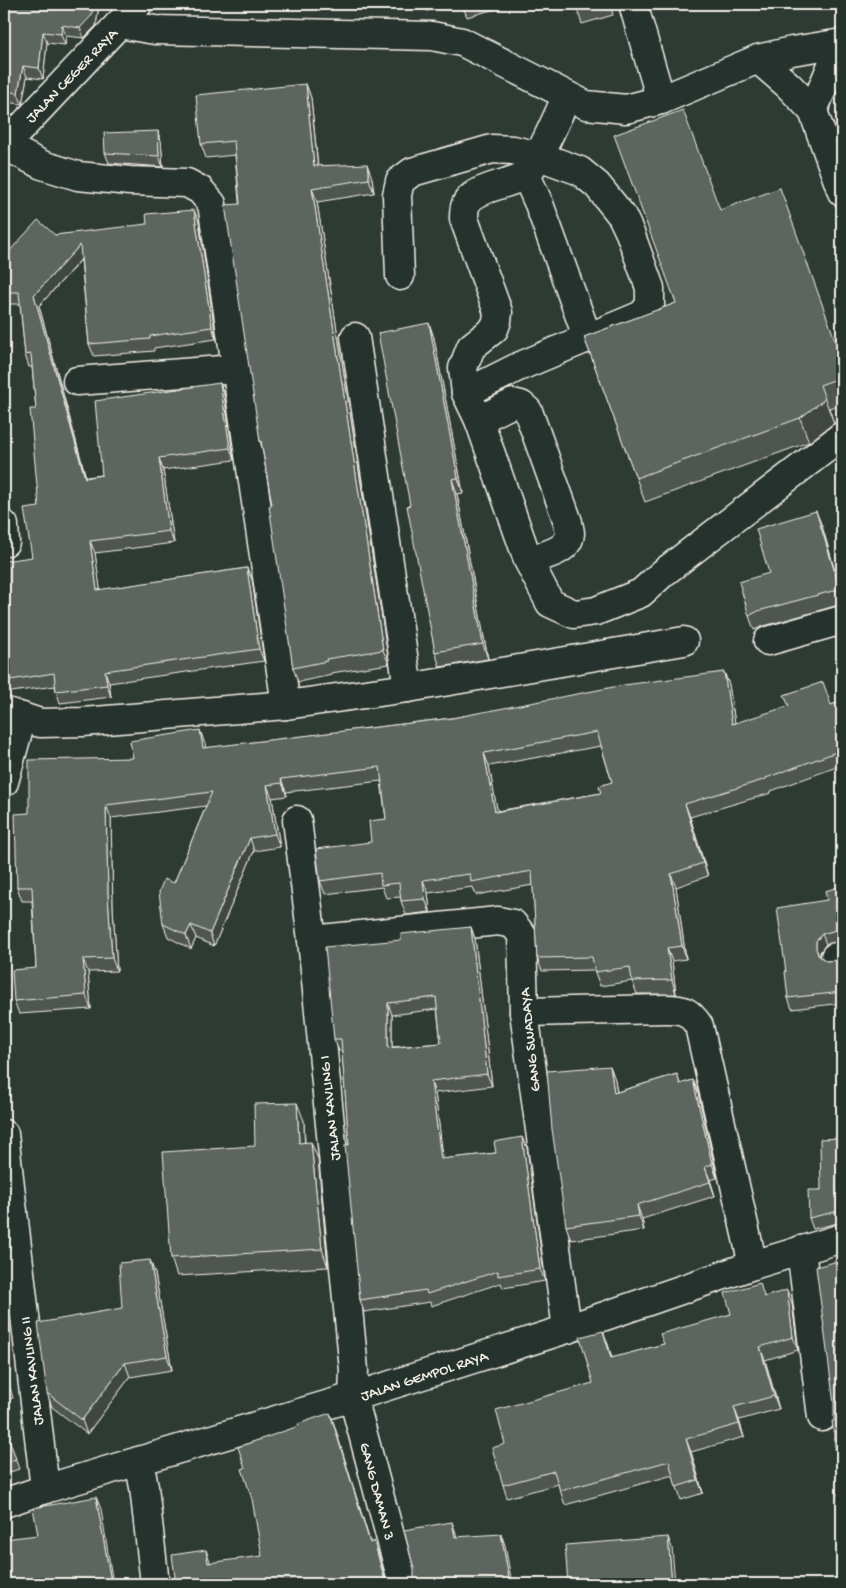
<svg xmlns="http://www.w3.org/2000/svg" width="846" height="1588" viewBox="0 0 846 1588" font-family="'Gochi Hand',sans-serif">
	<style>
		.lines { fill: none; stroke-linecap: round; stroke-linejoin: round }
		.minor-casing { stroke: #f4f1e8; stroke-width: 31 }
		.major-casing { stroke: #f4f1e8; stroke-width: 31 }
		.minor { stroke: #26332d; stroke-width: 28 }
		.major { stroke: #26332d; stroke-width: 28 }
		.wall { fill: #4f5751; stroke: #f4f1e8; fill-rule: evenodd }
		.shaded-wall { fill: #404742; stroke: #f4f1e8 }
		.building { fill: #5c655e; stroke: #f4f1e8; fill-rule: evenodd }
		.labels { text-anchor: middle; stroke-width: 4.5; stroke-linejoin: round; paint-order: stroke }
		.street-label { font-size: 15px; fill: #f4f1e8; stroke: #26332d }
	</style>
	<rect width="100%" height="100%" fill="#2e3b34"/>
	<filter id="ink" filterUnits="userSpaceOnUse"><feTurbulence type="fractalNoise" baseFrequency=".02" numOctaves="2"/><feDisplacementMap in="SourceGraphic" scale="10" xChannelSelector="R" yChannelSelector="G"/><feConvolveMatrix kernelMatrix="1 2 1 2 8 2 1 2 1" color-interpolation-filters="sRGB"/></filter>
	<g filter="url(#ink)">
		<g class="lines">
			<!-- minor casing -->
			<g class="minor-casing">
				<g id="minor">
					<polyline points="633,4 661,100"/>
					<polyline points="119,24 155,30 432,36 462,42 586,105 626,109 661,100 758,59 792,51 842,43"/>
					<polyline points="758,59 789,86 813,111 841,43"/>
					<path d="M567,96C560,110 536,168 525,175C510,185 470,187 465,207C464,211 464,215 464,219L498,312L497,321L494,329L471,347L463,368L466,393L479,420L528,560L550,603L574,614L596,611L641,593L663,573L842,436"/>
					<polyline points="813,111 842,192"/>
					<polyline points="4,145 42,165 78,176 130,181 187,183 200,190 212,204 286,705"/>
					<polyline points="526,175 539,204 588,339"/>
					<polyline points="400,276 397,195 400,181 412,172 492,149 513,150 539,156 580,171 597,185 622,216 630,233 650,288 650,305 642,315 518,367 466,393"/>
					<polyline points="355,337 408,688"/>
					<polyline points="77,381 235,369"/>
					<path d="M479,420L513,403L521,405L528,411L568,522C568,525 570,530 570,533C569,552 542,556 528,560"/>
					<polyline points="4,525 5,542"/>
					<polyline points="768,641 842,620"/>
					<polyline points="4,711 40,723 83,722 286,705 408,688 684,641"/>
					<polyline points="4,782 22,717"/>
					<polyline points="297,820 312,940 354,1370 353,1397 403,1584"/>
					<polyline points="312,940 498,921 513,924 522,935 524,1012 567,1329"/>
					<polyline points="835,957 842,956"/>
					<path d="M524,1012L665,1009C684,1009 689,1011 699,1026L753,1265"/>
					<polyline points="4,1134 45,1489"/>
					<polyline points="801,1250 822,1417"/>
					<polyline points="139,1461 144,1487 155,1584"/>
				</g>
			</g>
			<!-- major casing -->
			<g class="major-casing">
				<g id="major">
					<polyline points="4,146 138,4"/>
					<polyline points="4,1503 45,1489 353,1397 567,1329 753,1265 842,1238"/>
				</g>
			</g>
			<!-- minor -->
			<use href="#minor" class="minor"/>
			<!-- major -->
			<use href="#major" class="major"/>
		</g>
		<!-- wall -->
		<g class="wall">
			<polygon points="4,4 99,4 96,26 84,38 66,36 65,45 47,43 43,79 27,77 22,104 4,102"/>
			<polygon points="424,4 451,4 427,11"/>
			<polygon points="462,4 512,4 467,17"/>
			<polygon points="575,4 610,4 613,15 582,24"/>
			<polygon points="306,84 311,98 318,166 372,178 374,193 317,202 389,664 331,673 332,675 298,682 293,668 272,505 262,448 260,441 235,155 206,158 201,144"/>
			<polygon points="161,141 163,167 109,163 105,153"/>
			<polygon points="720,210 842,359 842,404 829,408 834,423 809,442 645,502 584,337 676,303"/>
			<polygon points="199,222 216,339 154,348 154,351 94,356 89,344 81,260 39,306 86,477 102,475 220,383 224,395 234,460 163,470 174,543 95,553 100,590 247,568 252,580 264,661 109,683 111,697 60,703 56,691 55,686 4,693 4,612 10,612 32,557 39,507 36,409 32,367 29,367 25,355 20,304 4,304 4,257 55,235"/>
			<polygon points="429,323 434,338 463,493 457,494 488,659 440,667 435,652 410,505"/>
			<polygon points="822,526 842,595 842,604 764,626 754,630 749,616 769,573"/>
			<path d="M724,672L729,685L735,723L831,705L842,701V765L771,791V793L690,817L708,876L676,887L686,959L672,961L676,994H637L632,981L600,986L594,970L542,971L537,958L533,885L476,895L473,887L428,893L430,912L406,915L401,901V897L386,898L382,887L325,894L320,881L371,842L386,819L381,781L286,792L287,796L272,798L280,847L254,851L214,946L196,938L191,949L168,937L163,924L174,883L206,806L111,818L113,908L117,971L88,972L91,1009L19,1014L14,1001L36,968L32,901H22L17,887L29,813L133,758L205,744L206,748L452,718ZM601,746L612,782L601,793L497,811L489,766Z"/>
			<polygon points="842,886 842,941 840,941 826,944 820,952 820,956 826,961 842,960 842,1003 792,1009 788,998 786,972 827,900"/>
			<path d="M471,927L475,939L492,1086L435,1093L443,1159L496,1153L527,1148L545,1281L503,1288L501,1283L431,1306L430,1302L364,1312L360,1300L349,1145L342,1051H339L334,1039L401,940ZM437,1009L441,1043L392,1047V1015Z"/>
			<polygon points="610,1066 615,1080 617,1092 677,1074 680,1084 693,1080 698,1093 717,1178 710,1180 715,1196 642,1219 644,1230 571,1240 566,1226"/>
			<polygon points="304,1121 305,1142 318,1159 328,1267 177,1276 171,1258 255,1146"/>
			<polygon points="842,1138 842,1223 838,1223 813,1229 809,1218"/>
			<polygon points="150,1260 155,1274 172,1370 130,1377 87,1434 52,1407 47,1393 122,1308"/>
			<polygon points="764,1296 792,1304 798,1350 765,1360 779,1409 739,1420 744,1437 691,1452 703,1493 681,1500 673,1475 565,1505 558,1484 507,1498 503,1485 505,1444 593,1383 603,1331 612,1358 664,1344 731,1314"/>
			<polygon points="4,1367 13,1398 4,1401"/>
			<polygon points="8,1436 19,1469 4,1474 4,1437"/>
		</g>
		<!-- shaded-wall -->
		<g class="shaded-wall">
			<polygon points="93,4 99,4 96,26 84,38 80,28"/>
			<polygon points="62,25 66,36 65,45 61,34"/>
			<polygon points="43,32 47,43 43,79 39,68"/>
			<polygon points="23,66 27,77 22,104 18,93"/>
			<polygon points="306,84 311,98 319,180 314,166"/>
			<polygon points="158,131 161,141 163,167 159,156"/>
			<polygon points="367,164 372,178 374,193 369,179"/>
			<polygon points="312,188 317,202 389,664 383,650"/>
			<polygon points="194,210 199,222 216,339 212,327"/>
			<polygon points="80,245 84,256 39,306 89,490 85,478 34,295"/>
			<polygon points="429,323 434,338 463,493 458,478"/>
			<polygon points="220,383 224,395 234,460 230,448"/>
			<polygon points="825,399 834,423 809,442 800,418"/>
			<polygon points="159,458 163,470 174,543 169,531"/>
			<polygon points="452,479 457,494 488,659 483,644"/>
			<polygon points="816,511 822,526 842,596 840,589"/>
			<polygon points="90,541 95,553 102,602 97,590"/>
			<polygon points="247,568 252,580 264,661 259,649"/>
			<polygon points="105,671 109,683 111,697 107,685"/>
			<polygon points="724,672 729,685 737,737 732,724"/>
			<polygon points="200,730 205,744 208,761 203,748"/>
			<polygon points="484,753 489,766 500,825 495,812"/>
			<polygon points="281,779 286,792 287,796 282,783"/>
			<polygon points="267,785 272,798 280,847 275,834"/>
			<polygon points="685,804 690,817 708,876 703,863"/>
			<polygon points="106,805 111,818 113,908 117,971 112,958 108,895"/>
			<polygon points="250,838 254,851 214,946 210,933"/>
			<polygon points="671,874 676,887 686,959 682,946"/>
			<polygon points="423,880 428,893 430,912 425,899"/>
			<polygon points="191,925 196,938 191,949 186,935"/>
			<polygon points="471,927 475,939 492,1086 487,1074"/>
			<polygon points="822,934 826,944 820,952 820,959 816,948 816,941"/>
			<polygon points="667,948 672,961 676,994 672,980"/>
			<polygon points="83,959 88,972 91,1009 86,995"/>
			<polygon points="388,1003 392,1015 392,1060 388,1048"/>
			<polygon points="610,1066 615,1080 619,1107 614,1093"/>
			<polygon points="693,1080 698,1093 717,1178 712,1164"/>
			<polygon points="431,1081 435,1093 445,1171 441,1159"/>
			<polygon points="297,1103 304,1121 305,1160 299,1143"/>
			<polygon points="522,1137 527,1148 545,1281 540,1269"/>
			<polygon points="311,1142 318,1159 328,1267 322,1249"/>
			<polygon points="705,1167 710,1180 715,1196 710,1182"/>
			<polygon points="637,1205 642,1219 644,1230 639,1216"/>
			<polygon points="150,1260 155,1274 172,1370 167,1356"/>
			<polygon points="787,1290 792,1304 798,1350 793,1337"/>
			<polygon points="603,1331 608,1344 616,1371 611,1358"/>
			<polygon points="760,1347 765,1360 779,1409 774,1396"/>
			<polygon points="125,1363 130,1377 87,1434 82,1420"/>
			<polygon points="734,1407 739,1420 744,1437 739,1424"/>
			<polygon points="330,1413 334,1424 374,1554 370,1543"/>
			<polygon points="686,1439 691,1452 703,1493 698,1480"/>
			<polygon points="96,1497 101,1509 113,1584 112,1584 111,1582"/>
			<polygon points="452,1522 456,1533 459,1548 455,1537"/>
			<polygon points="501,1534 505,1545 512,1584 510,1584"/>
			<polygon points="668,1537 672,1548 675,1584 672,1584"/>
			<polygon points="374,1541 378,1552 387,1584 384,1578"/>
			<polygon points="206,1550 210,1561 212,1574 208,1563"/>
		</g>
		<!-- building -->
		<g class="building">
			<polygon points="4,4 93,4 92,15 80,28 62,25 61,34 43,32 39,68 23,66 18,93 4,91"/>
			<polygon points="575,4 593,4 576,9"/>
			<polygon points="306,84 314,166 367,164 369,179 312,188 383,650 326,659 327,661 293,668 269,506 272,505 261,441 260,441 225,205 240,204 234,141 201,144 196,95"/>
			<polygon points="683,110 720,210 780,188 842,359 842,377 820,385 825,399 800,418 636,478 584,337 676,303 614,135"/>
			<polygon points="158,131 159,156 105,153 104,133"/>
			<polygon points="194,210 212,327 150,336 150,339 89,344 80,245 34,295 85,478 102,475 95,401 220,383 230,448 159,458 169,531 90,541 97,590 247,568 259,649 105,671 107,685 56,691 54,673 4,681 4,612 10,612 4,567 4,561 32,557 24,509 39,507 30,409 36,409 31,354 25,355 19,292 4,292 4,257 38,220 55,235 147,224 146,214"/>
			<polygon points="429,323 458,478 452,479 483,644 435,652 407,506 410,505 378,333"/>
			<polygon points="816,511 840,589 758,611 749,616 739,582 769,573 756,529"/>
			<path d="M724,672L732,724L789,706L784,695L823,682L831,705L842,701V753L840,754L839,751L766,778V779L685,804L703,863L671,874L682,946L667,948L672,980L632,981L630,967L595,972L592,957L537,958L532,871L471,882L470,874L423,880L425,899L401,901L399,883L381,885L380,873L320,881L316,849L371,842L369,821L386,819L380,767L281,779L282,783L267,785L275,834L250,838L210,933L191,925L186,935L163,924L159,892L164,879L174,883L212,792L106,805L108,895L112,958L83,959L86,995L14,1001L12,970L36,968L32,887H17L15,814L29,813V760L133,758L130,741L200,730L203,748L452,718L624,685ZM597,732L612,782L599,786L601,793L495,812L484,753Z"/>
			<polygon points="842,886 842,931 836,930 822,934 816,941 816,948 818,955 826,961 842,960 842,992 788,998 785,972 786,972 777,908 827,900 825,891"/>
			<path d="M471,927L487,1074L431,1081L441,1159L496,1153L494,1142L522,1137L540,1269L498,1276V1271L427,1294L426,1290L360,1300L345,1145H349L341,1039H334L325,947L401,940V934ZM436,997L441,1043L388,1048V1003Z"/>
			<polygon points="610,1066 614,1093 677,1074 680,1084 693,1080 712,1164 705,1167 710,1182 637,1205 639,1216 566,1226 552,1129 547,1071"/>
			<polygon points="297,1103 299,1143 311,1142 322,1249 171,1258 163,1152 255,1146 254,1104"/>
			<polygon points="842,1138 842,1212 834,1212 809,1218 808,1190 821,1190 820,1139"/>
			<polygon points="150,1260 167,1356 125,1363 82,1420 47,1393 38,1323 122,1308 119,1263"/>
			<polygon points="838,1261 842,1261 842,1527 838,1493 841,1493 832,1421 834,1421 834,1404 816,1267"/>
			<polygon points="760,1283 764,1297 787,1290 793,1337 760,1347 774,1396 734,1407 739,1424 686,1439 698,1480 676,1487 669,1461 560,1491 554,1471 503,1485 492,1448 505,1444 496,1410 593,1383 580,1337 603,1331 611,1358 664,1344 660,1334 731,1314 725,1293"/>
			<polygon points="4,1369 9,1386 4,1388"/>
			<polygon points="330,1413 370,1543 374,1541 384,1578 388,1584 176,1584 172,1555 206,1550 208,1563 262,1556 252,1499 242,1469 245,1468 238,1447 299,1426 298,1424"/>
			<polygon points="8,1436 16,1459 4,1463 4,1437"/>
			<polygon points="96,1497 111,1582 107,1583 107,1584 4,1584 4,1539 38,1535 33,1508"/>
			<polygon points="452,1522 455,1537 501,1534 510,1584 410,1584 414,1577 414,1569 404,1530"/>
			<polygon points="668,1537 672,1584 568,1584 565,1545"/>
			<polygon points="839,1560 842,1560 842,1576"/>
		</g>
	</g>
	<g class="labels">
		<!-- street labels -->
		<g class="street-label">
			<text transform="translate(71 75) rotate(-46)" y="5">JALAN CEGER RAYA</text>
			<text transform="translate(529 1040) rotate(-96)" y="5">GANG SWADAYA</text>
			<text transform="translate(329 1108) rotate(-96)" y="5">JALAN KAVLING I</text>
			<text transform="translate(31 1371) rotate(-97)" y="5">JALAN KAVLING II</text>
			<text transform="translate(424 1375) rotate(-18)" y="5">JALAN GEMPOL RAYA</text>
			<text transform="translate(378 1491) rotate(75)" y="5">GANG DAMAN 3</text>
		</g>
	</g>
	<!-- margin -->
	<rect width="846" height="1588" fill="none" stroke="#26332d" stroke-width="20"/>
	<rect x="10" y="10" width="826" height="1568" fill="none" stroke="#f4f1e8" stroke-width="2" filter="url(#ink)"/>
</svg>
